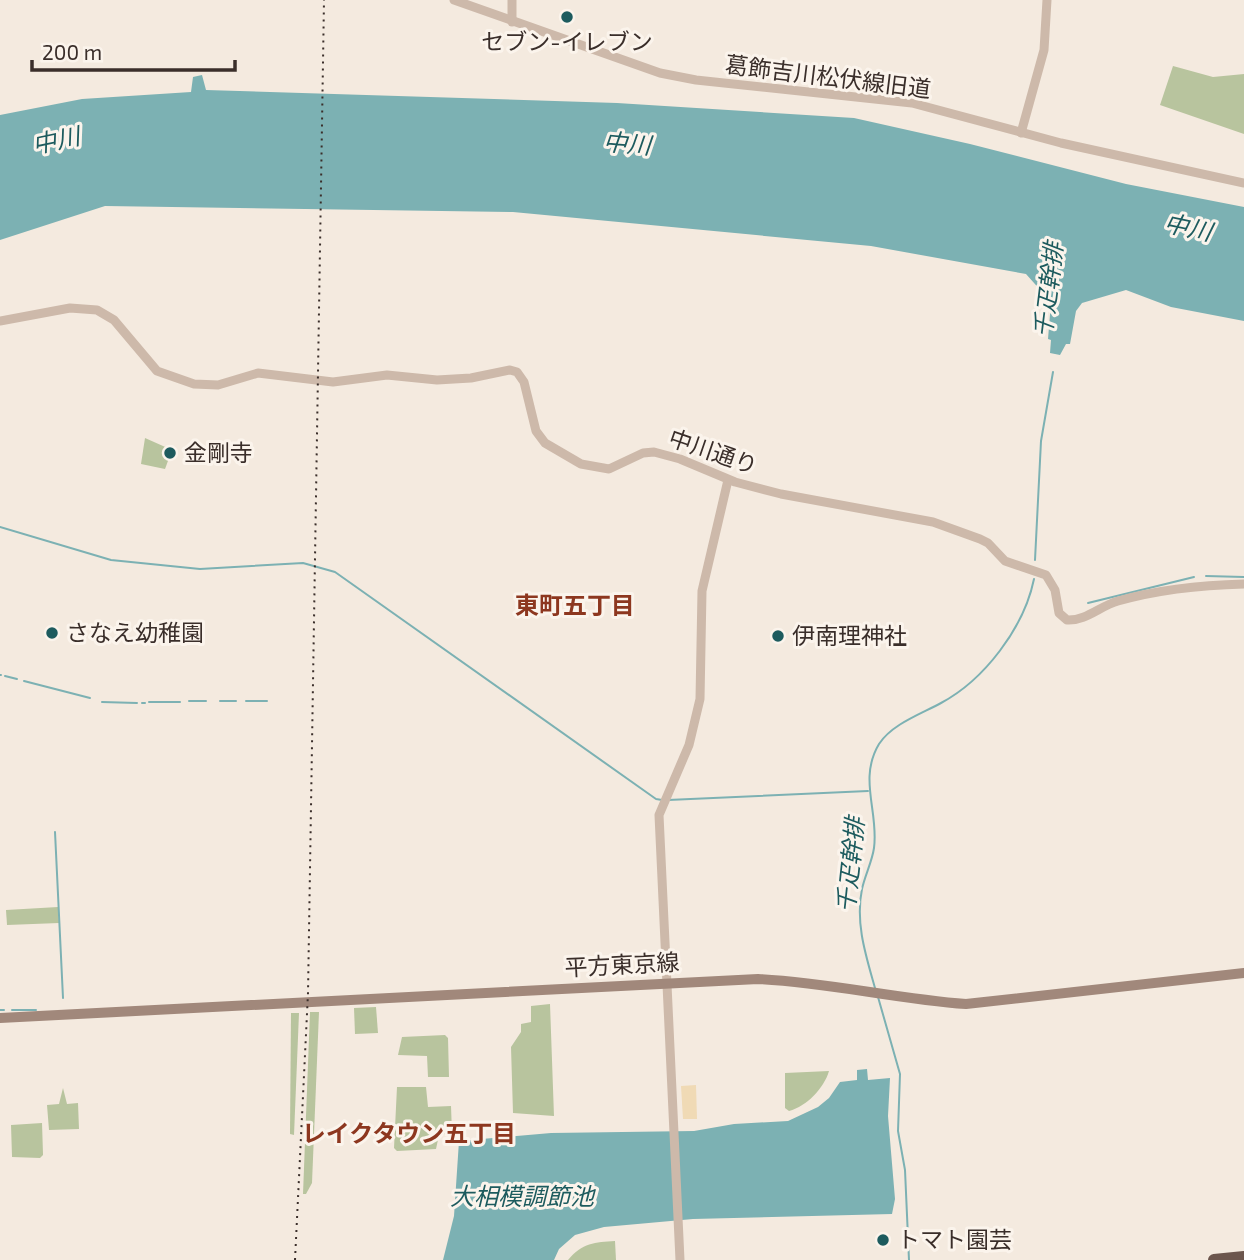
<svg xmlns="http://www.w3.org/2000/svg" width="1244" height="1260" viewBox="0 0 1244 1260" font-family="'Exo 2','Noto Sans JP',sans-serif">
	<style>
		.green { fill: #b8c49e }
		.sand { fill: #f0dab5 }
		.water { fill: #7cb1b3 }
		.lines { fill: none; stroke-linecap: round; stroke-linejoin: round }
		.stream { stroke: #7cb1b3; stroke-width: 2 }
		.tertiary { stroke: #cdb9aa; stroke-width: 9 }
		.secondary { stroke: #a1887b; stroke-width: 10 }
		.trunk { stroke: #6c564d; stroke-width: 12 }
		.rail { stroke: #3a2e2a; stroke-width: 2; stroke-dasharray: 2 5; stroke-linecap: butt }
		.poi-dot { fill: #1d5b5e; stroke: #fbf4ec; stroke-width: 2.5 }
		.labels { text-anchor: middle; stroke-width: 6; stroke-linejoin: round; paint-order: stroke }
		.poi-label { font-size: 23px; fill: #3a2e2a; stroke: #fbf4ec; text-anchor: start }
		.street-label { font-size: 23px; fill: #3a2e2a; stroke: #fbf4ec }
		.water-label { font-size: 24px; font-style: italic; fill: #1d5b5e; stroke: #fbf4ec }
		.neighbourhood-label { font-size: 24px; font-weight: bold; fill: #8d371f; stroke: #fbf4ec }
	</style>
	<rect width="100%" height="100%" fill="#f4eadf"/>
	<!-- green -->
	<g class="green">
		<polygon points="1173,66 1213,77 1244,74 1244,134 1160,105"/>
		<polygon points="145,438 172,450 165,469 141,464"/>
		<polygon points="58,907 59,923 7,925 6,910"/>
		<polygon points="550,1004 554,1116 513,1113 511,1047 521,1032 521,1024 531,1022 531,1006"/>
		<polygon points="376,1007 378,1033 355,1034 354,1008"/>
		<polygon points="310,1012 319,1012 312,1183 306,1194 303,1194"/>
		<polygon points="291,1013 299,1013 294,1135 290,1134"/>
		<polygon points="445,1035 448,1038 449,1077 428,1077 427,1056 398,1055 402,1037"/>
		<path d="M829,1071C824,1088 807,1106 789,1111L785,1108V1073Z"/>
		<polygon points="397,1087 426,1087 428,1107 451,1106 452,1133 439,1135 436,1149 397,1151 394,1148"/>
		<polygon points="63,1088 67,1104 78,1103 79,1129 49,1130 47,1105 59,1104"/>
		<polygon points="42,1123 43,1155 40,1158 12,1157 11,1125"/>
		<path d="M615,1241L616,1260H568C582,1243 595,1242 615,1241Z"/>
	</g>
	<!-- sand -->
	<polygon class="sand" points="696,1085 697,1119 683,1119 681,1086"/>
	<!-- water -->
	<g class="water">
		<polygon points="202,75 206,90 617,103 854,118 970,144 1126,184 1244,207 1244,321 1171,307 1126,290 1082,303 1076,311 1070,344 1066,344 1060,355 1050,353 1051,340 1048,339 1051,302 1026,274 871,246 513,212 105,206 0,240 0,115 82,99 191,92 193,77"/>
		<polygon points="867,1069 868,1080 890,1078 888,1116 895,1199 892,1214 693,1219 604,1227 575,1235 559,1249 554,1260 443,1260 454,1216 459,1141 551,1133 694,1131 734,1124 788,1121 818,1107 829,1098 840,1082 857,1080 857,1070"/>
	</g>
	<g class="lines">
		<!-- stream -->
		<g class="stream">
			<polyline points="0,527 111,560 200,569 303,563 335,572 656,799 662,800"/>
			<polyline points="1035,560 1041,441 1053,372"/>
			<polyline points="1206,576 1244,577"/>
			<polyline points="1088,603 1194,577"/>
			<polyline points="0,675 1,675"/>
			<polyline points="5,676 17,679"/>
			<polyline points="24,681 90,698"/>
			<polyline points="189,701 206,701"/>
			<polyline points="220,701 236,701"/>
			<polyline points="246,701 267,701"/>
			<polyline points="102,702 137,703"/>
			<polyline points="149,702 180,702"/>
			<polyline points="142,703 145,703"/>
			<polyline points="668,800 868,791"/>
			<polyline points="55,832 63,998"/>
			<path d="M875,988C866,956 855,923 862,889C865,875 872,862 874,848C879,812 858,779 879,744C892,724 921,714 941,703C984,680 1024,628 1034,579"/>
			<polyline points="878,997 900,1074 898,1131 905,1170 909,1260"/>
			<polyline points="0,1010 4,1010"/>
			<polyline points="12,1010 36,1010"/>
		</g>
		<!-- tertiary -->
		<g class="tertiary">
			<polyline points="454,0 660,73 696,80 912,103 1061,143 1244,183"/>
			<polyline points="512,22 512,0"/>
			<polyline points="1021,133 1044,50 1047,0"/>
			<path d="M0,321L70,308L97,310L114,320L157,371L194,384L218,385L258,373L333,382L387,375L437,380L471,378L510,370L517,372L524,382L536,431L545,443L581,464L609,469L643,453L654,452L680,459L735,482L781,494L933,522L980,539L988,543L1005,561L1046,575L1055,590L1059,613L1067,620C1086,621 1100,606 1118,601C1157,590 1203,585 1244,584"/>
			<polyline points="680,1260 659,815 689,745 700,699 702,591 728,480"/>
		</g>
		<!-- secondary -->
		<path class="secondary" d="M0,1018L758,979C828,982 896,999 966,1004L1244,973"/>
		<!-- trunk -->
		<polyline class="trunk" points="1214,1260 1244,1257"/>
		<!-- rail -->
		<polyline class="rail" points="295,1260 308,993 324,0"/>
	</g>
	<!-- markers -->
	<g class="poi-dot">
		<circle cx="567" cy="17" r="7"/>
		<circle cx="170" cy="453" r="7"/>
		<circle cx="52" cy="633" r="7"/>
		<circle cx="778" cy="636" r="7"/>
		<circle cx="883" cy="1240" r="7"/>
	</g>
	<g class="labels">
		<!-- poi labels -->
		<g class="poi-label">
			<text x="567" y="50" text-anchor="middle">セブン-イレブン</text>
			<text x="184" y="461">金剛寺</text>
			<text x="66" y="641">さなえ幼稚園</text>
			<text x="792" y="644">伊南理神社</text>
			<text x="897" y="1248">トマト園芸</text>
		</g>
		<!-- street labels -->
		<g class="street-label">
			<text transform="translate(828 77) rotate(7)" y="8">葛飾吉川松伏線旧道</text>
			<text transform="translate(713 452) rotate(19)" y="8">中川通り</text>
			<text transform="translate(622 965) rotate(-3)" y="8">平方東京線</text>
		</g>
		<!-- water labels -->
		<g class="water-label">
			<text transform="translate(56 141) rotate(-12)" y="8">中川</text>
			<text transform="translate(627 144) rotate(5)" y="8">中川</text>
			<text transform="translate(1188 228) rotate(12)" y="8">中川</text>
			<text transform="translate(1049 290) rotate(-83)" y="8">千疋幹排</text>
			<text transform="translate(851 865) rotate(-84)" y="8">千疋幹排</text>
			<text x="522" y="1205">大相模調節池</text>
		</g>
		<!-- neighbourhood labels -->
		<g class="neighbourhood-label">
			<text x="575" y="614">東町五丁目</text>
			<text x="409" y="1142">レイクタウン五丁目</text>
		</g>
	</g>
	<!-- scale -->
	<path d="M32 60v10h203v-10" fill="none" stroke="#3a2e2a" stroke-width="3.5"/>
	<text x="42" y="60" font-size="21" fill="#3a2e2a" stroke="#fbf4ec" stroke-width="5" paint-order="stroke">200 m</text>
</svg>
